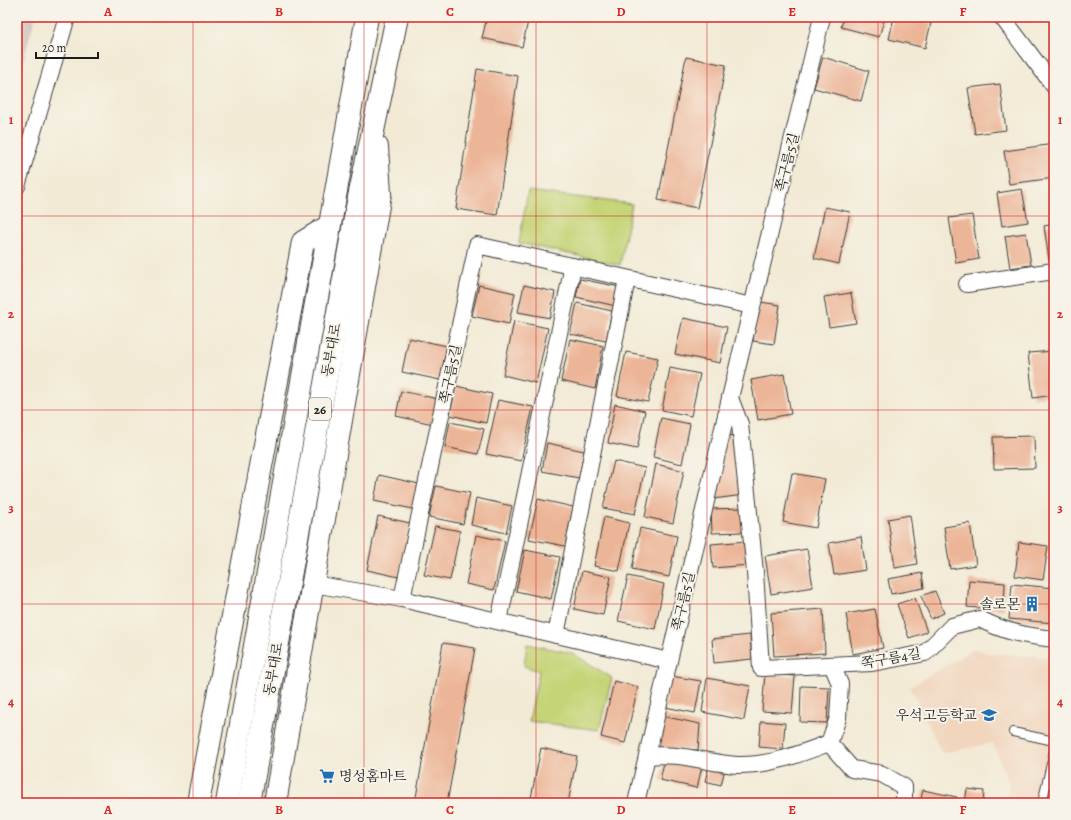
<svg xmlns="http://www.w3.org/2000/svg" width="1071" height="820" viewBox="0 0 1071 820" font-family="Alegreya,'Noto Serif KR',serif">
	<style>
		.built { fill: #f1d5bd }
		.railway { fill: #cec1ba }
		.green { fill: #c5d476; stroke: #707849 }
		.building { fill: #ecb597 }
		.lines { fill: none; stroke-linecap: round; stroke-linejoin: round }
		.lane-casing { stroke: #3c3b38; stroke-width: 10 }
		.street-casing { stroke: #3c3b38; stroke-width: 18 }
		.primary-casing { stroke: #3c3b38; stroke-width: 24 }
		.lane { stroke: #fff; stroke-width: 8 }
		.street { stroke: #fff; stroke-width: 16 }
		.primary { stroke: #fff; stroke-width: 22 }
		.grid { fill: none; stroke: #d62828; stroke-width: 1; stroke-opacity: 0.55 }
		.labels { text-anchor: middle; stroke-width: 4; stroke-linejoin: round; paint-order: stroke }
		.shield { fill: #f7f3e8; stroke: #5e5c59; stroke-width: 1 }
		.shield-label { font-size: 13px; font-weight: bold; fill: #1c1c1c }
		.street-label { font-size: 14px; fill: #1c1c1c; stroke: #f7f3e8 }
		.poi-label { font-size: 14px; fill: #1c1c1c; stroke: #f7f3e8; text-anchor: end }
		.neatline { fill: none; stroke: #d62828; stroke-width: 1.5 }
		.grid-label { font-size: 13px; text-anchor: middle; font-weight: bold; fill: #d62828 }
	</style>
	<rect width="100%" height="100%" fill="#f7f3e8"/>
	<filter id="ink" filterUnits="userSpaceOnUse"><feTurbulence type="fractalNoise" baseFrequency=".025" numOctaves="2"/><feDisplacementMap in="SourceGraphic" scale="8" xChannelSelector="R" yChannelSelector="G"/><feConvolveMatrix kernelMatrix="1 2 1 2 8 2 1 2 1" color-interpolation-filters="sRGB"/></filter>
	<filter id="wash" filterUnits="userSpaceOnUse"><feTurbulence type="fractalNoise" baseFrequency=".012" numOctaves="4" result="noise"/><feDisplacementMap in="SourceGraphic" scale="16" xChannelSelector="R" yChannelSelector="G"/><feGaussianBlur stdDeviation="0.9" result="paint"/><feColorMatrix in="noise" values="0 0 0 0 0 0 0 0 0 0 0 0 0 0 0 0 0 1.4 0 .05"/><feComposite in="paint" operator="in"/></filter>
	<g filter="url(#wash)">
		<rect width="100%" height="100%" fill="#f2ead5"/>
		<!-- built -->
		<polygon class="built" points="974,649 987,653 1054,658 1054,803 1006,803 1009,784 993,743 942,753 910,687"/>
		<!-- railway -->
		<polygon class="railway" points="17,17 35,17 17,84"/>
		<!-- green -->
		<g class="green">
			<polygon points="528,191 632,204 620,265 519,243"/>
			<polygon points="527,644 572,653 612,678 599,730 529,721 539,671 524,666"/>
		</g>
		<g id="blocks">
			<!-- building -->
			<g class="building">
				<polygon points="487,17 529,17 522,47 482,38"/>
				<polygon points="844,17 885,17 879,37 841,27"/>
				<polygon points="894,17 907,17 931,23 925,48 889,39"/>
				<polygon points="686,57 726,65 697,208 658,200"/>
				<polygon points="823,57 869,71 861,101 814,88"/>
				<polygon points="477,69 518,76 497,215 456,209"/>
				<polygon points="1000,84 1006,130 975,134 968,88"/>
				<polygon points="1054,144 1054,178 1009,184 1004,151"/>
				<polygon points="1022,189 1028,222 1002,226 997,193"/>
				<polygon points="825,207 850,212 839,264 814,258"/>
				<polygon points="972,215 979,259 956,263 949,218"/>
				<polygon points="1054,224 1054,259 1049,260 1044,226"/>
				<polygon points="1026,233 1031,265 1010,268 1005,236"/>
				<polygon points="580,279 620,287 616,306 576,297"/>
				<polygon points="479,285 515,293 509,324 472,316"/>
				<polygon points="524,285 555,292 550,318 518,312"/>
				<polygon points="851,293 856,323 829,327 824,297"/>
				<polygon points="760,302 780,305 774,344 753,341"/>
				<polygon points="577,303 612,311 606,341 570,334"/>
				<polygon points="683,318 727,327 720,363 675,354"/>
				<polygon points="514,321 548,328 536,383 503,375"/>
				<polygon points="409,338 447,346 440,380 402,372"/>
				<polygon points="570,339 603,346 595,389 561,381"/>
				<polygon points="1054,351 1054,395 1033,398 1028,353"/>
				<polygon points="626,352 658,358 648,402 617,396"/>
				<polygon points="670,368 700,374 691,416 662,410"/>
				<polygon points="784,374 791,414 758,420 751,380"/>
				<polygon points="456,386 492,394 486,423 450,415"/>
				<polygon points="401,391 438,399 433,424 396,416"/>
				<polygon points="498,400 533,407 521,461 486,454"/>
				<polygon points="615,404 645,411 637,449 608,443"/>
				<polygon points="661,418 690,424 682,464 653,457"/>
				<polygon points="450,422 484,429 478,454 445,447"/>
				<polygon points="737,435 744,495 713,499 728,436"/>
				<polygon points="1034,436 1035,468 994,469 993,437"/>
				<polygon points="547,443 584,451 579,478 542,471"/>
				<polygon points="614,461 645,468 635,514 603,508"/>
				<polygon points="656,464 684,471 673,523 645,517"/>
				<polygon points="792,473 825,479 816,528 783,522"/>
				<polygon points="379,475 419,484 413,509 374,501"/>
				<polygon points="436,486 470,493 463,524 429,517"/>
				<polygon points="476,498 512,506 506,533 471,525"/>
				<polygon points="538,499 573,507 565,546 529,539"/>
				<polygon points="744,508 744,532 712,533 711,509"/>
				<polygon points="910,515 917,564 895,568 888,519"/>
				<polygon points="378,516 410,523 399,577 367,570"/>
				<polygon points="604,517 629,523 619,571 594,566"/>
				<polygon points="970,523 976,565 950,569 944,527"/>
				<polygon points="435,526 460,531 450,580 424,575"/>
				<polygon points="640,528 677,536 669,577 632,569"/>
				<polygon points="476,535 505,541 494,590 466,584"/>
				<polygon points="861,537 866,570 834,575 829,543"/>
				<polygon points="747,541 749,565 713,568 711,544"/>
				<polygon points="1019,542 1048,546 1043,580 1015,576"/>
				<polygon points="807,549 813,587 771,594 765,556"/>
				<polygon points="525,550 560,557 551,599 516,591"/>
				<polygon points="582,571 611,577 603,615 574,609"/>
				<polygon points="922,573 924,588 891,594 888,579"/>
				<polygon points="628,576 664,584 655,629 618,621"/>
				<polygon points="969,580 1005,583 1004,610 967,607"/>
				<polygon points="1012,584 1054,588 1054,623 1009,619"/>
				<polygon points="935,591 944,613 931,619 921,596"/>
				<polygon points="915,598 927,632 909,638 897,604"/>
				<polygon points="823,609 825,653 774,656 771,613"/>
				<polygon points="875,609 883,648 853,654 846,614"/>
				<polygon points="750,635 752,659 714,663 712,639"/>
				<polygon points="443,643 475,648 447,803 415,803"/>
				<polygon points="765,674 795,676 792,713 762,711"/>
				<polygon points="671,676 701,681 695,713 665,707"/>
				<polygon points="707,678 750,686 744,720 702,712"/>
				<polygon points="614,681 638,687 625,743 601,737"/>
				<polygon points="801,686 829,687 827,723 800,722"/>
				<polygon points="662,716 700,724 698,750 654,749"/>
				<polygon points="761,721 785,723 783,749 759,747"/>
				<polygon points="541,748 577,756 568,803 530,803"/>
				<polygon points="665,758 702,766 697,788 660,780"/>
				<polygon points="709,765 725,769 721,785 705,781"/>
				<polygon points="967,789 984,791 983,803 965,803"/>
				<polygon points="923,790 957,797 955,803 920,803"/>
			</g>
		</g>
	</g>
	<g filter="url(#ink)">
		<use href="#blocks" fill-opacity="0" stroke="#3c3b38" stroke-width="1"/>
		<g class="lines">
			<!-- lane casing -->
			<g class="lane-casing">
				<g id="lane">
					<polyline points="1013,732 1054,741"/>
					<polyline points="1042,803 1054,751"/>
				</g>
			</g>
			<!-- street casing -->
			<g class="street-casing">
				<g id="street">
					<polyline points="1002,17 1054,86"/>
					<polyline points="17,186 67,17"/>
					<polyline points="967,284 1054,271"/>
					<path d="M730,398L740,424L755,572L761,668L872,663L925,653L952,626L980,619C1004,632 1027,636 1054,639"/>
					<polyline points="313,584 402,599 669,661"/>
					<polyline points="402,599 477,245 752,306"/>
					<polyline points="499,621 573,266"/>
					<polyline points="556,635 627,279"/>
					<polyline points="832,665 840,684 838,718 829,743 852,769 882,774 904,787 904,803"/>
					<path d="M647,756C680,752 706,763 738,765C770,766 799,754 829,743"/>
					<polyline points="636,803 730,398 822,17"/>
				</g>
			</g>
			<!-- primary casing -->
			<g class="primary-casing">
				<g id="primary">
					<polyline points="198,803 303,242 329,226"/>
					<polyline points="227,803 367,17"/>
					<polyline points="249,803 357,207 397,17"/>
					<polyline points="275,803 380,194 377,147"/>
				</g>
			</g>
			<!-- lane -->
			<use href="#lane" class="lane"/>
			<!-- street -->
			<use href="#street" class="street"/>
			<!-- primary -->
			<use href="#primary" class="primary"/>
		</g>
	</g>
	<!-- grid -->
	<path class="grid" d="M193,17V803M364,17V803M536,17V803M707,17V803M878,17V803M17,216H1054M17,410H1054M17,604H1054"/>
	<!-- icons -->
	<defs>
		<g id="building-bare" transform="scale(1.2)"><path d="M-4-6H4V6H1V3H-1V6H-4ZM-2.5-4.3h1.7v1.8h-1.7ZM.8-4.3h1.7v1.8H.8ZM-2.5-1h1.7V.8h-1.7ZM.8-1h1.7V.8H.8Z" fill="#1f6fb2" stroke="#f7f3e8" stroke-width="2.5" paint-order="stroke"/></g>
		<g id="school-bare" transform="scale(1.2)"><path d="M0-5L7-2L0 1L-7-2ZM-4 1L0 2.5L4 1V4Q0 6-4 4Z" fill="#1f6fb2" stroke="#f7f3e8" stroke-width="2.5" paint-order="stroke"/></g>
		<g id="supermarket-bare" transform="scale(1.2)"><path d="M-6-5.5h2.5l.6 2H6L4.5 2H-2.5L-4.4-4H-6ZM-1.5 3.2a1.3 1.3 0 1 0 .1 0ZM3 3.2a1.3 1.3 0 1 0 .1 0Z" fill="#1f6fb2" stroke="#f7f3e8" stroke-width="2.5" paint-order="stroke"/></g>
	</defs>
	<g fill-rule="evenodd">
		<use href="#building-bare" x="1032" y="604"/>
		<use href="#school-bare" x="989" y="715"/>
		<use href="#supermarket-bare" x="327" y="776"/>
	</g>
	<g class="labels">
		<!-- shield labels -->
		<rect class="shield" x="309" y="398" width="22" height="22" rx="3"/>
		<g class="shield-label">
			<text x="320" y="414">26</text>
		</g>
		<!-- street labels -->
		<g class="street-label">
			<text transform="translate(787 162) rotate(-76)" y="5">쪽구름5길</text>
			<text transform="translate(331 350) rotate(-80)" y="5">동부대로</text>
			<text transform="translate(450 374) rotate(-78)" y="5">쪽구름5길</text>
			<text transform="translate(683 601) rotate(-77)" y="5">쪽구름5길</text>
			<text transform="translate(891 658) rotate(-10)" y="5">쪽구름4길</text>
			<text transform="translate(273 669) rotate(-80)" y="5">동부대로</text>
		</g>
		<!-- poi labels -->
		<g class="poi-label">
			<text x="1020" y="609">솔로몬</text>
			<text x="977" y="720">우석고등학교</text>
			<text x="339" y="781" text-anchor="start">명성홈마트</text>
		</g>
	</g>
	<!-- margin -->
	<rect width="1071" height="820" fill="none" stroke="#f7f3e8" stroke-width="44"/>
	<!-- scale -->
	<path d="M36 52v6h62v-6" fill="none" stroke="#1c1c1c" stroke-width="2"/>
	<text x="42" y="52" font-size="12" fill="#1c1c1c" stroke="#f7f3e8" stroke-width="3" paint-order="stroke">20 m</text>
	<rect x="22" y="22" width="1027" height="776" class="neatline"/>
	<g class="grid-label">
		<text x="108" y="16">A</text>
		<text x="279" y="16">B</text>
		<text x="450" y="16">C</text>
		<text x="621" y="16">D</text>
		<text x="792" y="16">E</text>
		<text x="963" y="16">F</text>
		<text x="11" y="124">1</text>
		<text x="1060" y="124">1</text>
		<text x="11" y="318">2</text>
		<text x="1060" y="318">2</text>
		<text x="11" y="512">3</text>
		<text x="1060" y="512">3</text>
		<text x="11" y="706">4</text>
		<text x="1060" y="706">4</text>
		<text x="108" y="814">A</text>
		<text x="279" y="814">B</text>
		<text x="450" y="814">C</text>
		<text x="621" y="814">D</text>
		<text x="792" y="814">E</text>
		<text x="963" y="814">F</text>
	</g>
</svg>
